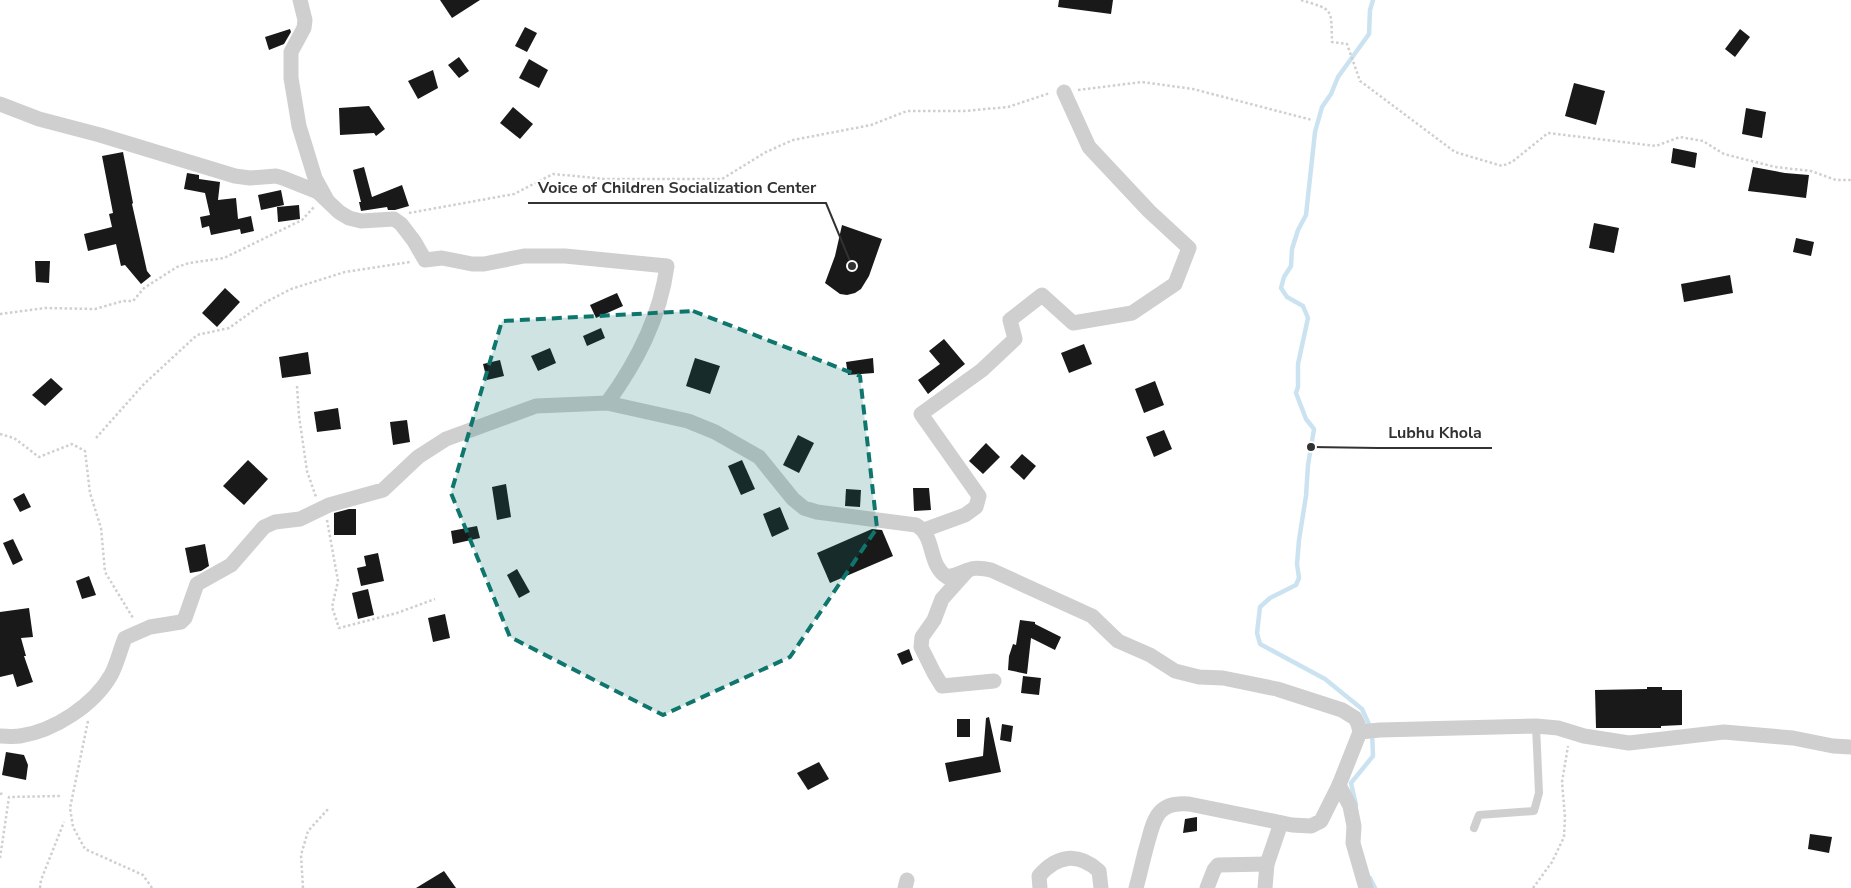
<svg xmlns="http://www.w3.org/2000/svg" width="1851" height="888" viewBox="0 0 1851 888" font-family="'Nunito Sans',sans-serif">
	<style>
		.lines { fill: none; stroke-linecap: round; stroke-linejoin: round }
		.stream { stroke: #cbe3f1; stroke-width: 4.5 }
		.building { fill: #191919 }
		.path { stroke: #cfcfcf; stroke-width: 2.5; stroke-dasharray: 2.5 2.5; stroke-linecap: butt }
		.service { stroke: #cfcfcf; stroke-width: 8 }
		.minor { stroke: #cfcfcf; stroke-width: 15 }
		.marked { fill: #0f766e; fill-opacity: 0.2; stroke: #0f766e; stroke-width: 4; stroke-dasharray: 10 6; stroke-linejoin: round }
		.leader { fill: none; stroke: #323232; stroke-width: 2 }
		.callout-dot { fill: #323232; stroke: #fff; stroke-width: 2 }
		.callout-label { font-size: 16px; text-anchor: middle; font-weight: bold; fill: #323232; stroke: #fff; stroke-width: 5; stroke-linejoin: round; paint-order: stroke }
	</style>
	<rect width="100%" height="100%" fill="#fff"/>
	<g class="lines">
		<!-- stream -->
		<g class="stream">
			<polyline points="1356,805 1351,783 1373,756 1372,731 1362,709 1325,679 1260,644 1257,633 1260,607 1270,598 1296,585 1299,578 1297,564 1299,540 1306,496 1308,465 1314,429 1306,419 1296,393 1298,387 1298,364 1308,318 1303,306 1287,297 1281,288 1284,277 1291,266 1292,249 1298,230 1306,215 1315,132 1322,107 1331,94 1338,77 1369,34 1370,10 1373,0"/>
			<polyline points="1370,878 1375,888"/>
		</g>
	</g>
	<!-- building -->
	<g class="building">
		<polygon points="440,0 480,0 452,18"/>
		<polygon points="1059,0 1113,0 1111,14 1058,7"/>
		<polygon points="525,27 537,33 527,52 515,46"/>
		<polygon points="290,29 291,32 284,44 269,50 265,37"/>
		<polygon points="1740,29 1750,37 1735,57 1725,49"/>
		<polygon points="459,57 469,71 459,78 448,65"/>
		<polygon points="529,59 548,70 539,88 519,78"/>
		<polygon points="433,70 438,88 418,99 408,81"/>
		<polygon points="1574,83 1605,91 1596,125 1565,116"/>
		<polygon points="369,106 385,129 376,136 374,133 340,135 339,108"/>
		<polygon points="513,107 533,124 520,139 500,123"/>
		<polygon points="1746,108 1766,112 1762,138 1742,134"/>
		<polygon points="1673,148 1697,153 1695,168 1671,163"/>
		<polygon points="123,152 133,203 132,204 147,271 151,276 141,284 125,265 121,266 116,244 88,251 84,234 112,227 109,214 113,213 102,156"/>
		<polygon points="364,167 372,197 402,185 409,206 395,210 388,210 387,207 361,211 359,202 361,202 353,170"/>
		<polygon points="1753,167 1785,173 1809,175 1806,198 1748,191"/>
		<polygon points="187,173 199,175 199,179 220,182 218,200 236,198 238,219 251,216 254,231 241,234 240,229 211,235 209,226 202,228 200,217 210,215 205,193 184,189"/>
		<polygon points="281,190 284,205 261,210 258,195"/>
		<polygon points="299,205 300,219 278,222 277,207"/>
		<polygon points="1594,223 1619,228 1614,253 1589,248"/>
		<polygon points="842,225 882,239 869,276 861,289 855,293 847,295 840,294 825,283 835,256"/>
		<polygon points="1796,238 1814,242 1811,256 1793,252"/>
		<polygon points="35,261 50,261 49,283 36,282"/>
		<polygon points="1730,275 1733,293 1684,302 1681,284"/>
		<polygon points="225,288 240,302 217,327 202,313"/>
		<polygon points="617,293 623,306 596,318 590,305"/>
		<polygon points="601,328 605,338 587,346 583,336"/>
		<polygon points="944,339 965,364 928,394 918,380 940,364 929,351"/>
		<polygon points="1084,344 1092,364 1069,373 1061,353"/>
		<polygon points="550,348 556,363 538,371 531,356"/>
		<polygon points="308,352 311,374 282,378 279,357"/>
		<polygon points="695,358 720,366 710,394 686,386"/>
		<polygon points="873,358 874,373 848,375 846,362"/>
		<polygon points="500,360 504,376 487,380 483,364"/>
		<polygon points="51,378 63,389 45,406 32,395"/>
		<polygon points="1155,381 1164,405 1144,413 1135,389"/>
		<polygon points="338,408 341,429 317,432 314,412"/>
		<polygon points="407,420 410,442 393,445 390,422"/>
		<polygon points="1164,430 1172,449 1154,457 1146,437"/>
		<polygon points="798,435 814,443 799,473 783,465"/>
		<polygon points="986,443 1000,457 983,474 969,461"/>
		<polygon points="1022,454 1036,466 1024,480 1010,467"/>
		<polygon points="248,460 268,479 244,505 223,486"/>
		<polygon points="742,460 755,489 741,495 728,466"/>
		<polygon points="506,484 511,517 497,520 492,487"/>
		<polygon points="913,488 929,488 931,510 914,511"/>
		<polygon points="846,489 861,490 860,507 845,506"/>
		<polygon points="24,493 31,507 20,512 13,499"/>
		<polygon points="780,507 789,529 772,537 763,514"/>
		<polygon points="349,509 356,509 356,535 334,535 334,513"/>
		<polygon points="477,526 480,538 453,544 451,531"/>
		<polygon points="872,529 882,530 893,556 830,583 817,553"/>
		<polygon points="13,539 23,560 13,565 3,543"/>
		<polygon points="205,544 209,566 201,571 190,573 185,548"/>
		<polygon points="378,553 384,581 361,586 357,568 366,566 364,556"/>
		<polygon points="517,569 530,592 519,598 507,575"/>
		<polygon points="89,576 96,595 82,599 76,581"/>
		<polygon points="368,589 374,615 358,619 352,593"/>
		<polygon points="29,608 33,637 21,638 26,656 24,656 33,682 17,687 13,674 0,677 0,612"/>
		<polygon points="445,614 450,638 433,642 428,618"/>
		<polygon points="1020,620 1035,622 1035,624 1061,637 1055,650 1031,638 1027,674 1008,670 1009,656 1013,644 1016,645"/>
		<polygon points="909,649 913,660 902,665 897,654"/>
		<polygon points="1023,676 1041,678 1039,695 1021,693"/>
		<polygon points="1647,687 1662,687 1662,690 1682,690 1682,725 1661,726 1661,728 1596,728 1595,690 1647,689"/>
		<polygon points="989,717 1001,772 949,782 945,763 983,756 986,718"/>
		<rect x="957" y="719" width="13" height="18"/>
		<polygon points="1002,724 1013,726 1011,742 1000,740"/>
		<polygon points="6,752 24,755 28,765 26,780 2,775"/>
		<polygon points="819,762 829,779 808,790 797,773"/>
		<polygon points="1197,817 1197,831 1183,833 1185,819"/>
		<polygon points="1810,834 1832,837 1829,853 1808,849"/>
		<polygon points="444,871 456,888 416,888"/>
	</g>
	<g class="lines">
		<!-- path -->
		<g class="path">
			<path d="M1301,0C1334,10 1331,8 1332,42L1347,44L1360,81L1455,152L1502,166L1512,162L1548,133L1656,146L1680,137L1703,141L1724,154L1775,167L1811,171L1836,180H1851"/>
			<polyline points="1078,90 1142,82 1193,89 1312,120"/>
			<polyline points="409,213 514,194 553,174 606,179 722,179 766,152 793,140 871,125 907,111 964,111 1008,107 1050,93"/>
			<polyline points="0,314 45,308 95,309 123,301 133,301 144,288 177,267 189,263 224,258 302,220 314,207"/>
			<polyline points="297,386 299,416 307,471 316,497"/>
			<polyline points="0,434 14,438 39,457 72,444 85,451 90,493 101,528 105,572 133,618"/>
			<polyline points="96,438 143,385 197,335 229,328 264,303 291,289 345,272 410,262"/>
			<polyline points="327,520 338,581 332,607 339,628 397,613 435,599"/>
			<polyline points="88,721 70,808 73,827 85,849 143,875 152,888"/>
			<polyline points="0,794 4,793"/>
			<polyline points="0,858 9,797 61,796"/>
			<polyline points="40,888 41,880 64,822"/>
			<polyline points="303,888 301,855 308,831 329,808"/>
			<polyline points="1533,888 1552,862 1564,837 1565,817 1562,782 1568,746"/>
		</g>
		<!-- service -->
		<polyline class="service" points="1474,828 1479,815 1534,811 1539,793 1536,726"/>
		<!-- minor -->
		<g class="minor">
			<polyline points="300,0 305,20 304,28 291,52 291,78 299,126 315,178 326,198"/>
			<path d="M0,104L39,119L100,135L235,176L250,178L276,176L283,178L318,192L339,212L349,218L361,221L394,219L401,224L414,241L425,260L442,258L472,264H484L524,256H565L667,266C660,318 637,362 607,403"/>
			<polyline points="924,530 965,515 976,507 979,496 921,414 982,370 1015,339 1010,320 1042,295 1073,323 1132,313 1175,284 1189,248 1149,211 1089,147 1064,92"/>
			<polyline points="967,571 942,599 934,620 922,637 921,647 934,673 942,686 994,681"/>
			<polyline points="1360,732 1380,730 1536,726 1558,728 1584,736 1629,743 1724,732 1793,738 1833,746 1851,747"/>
			<path d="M0,736C6,736 13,737 20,736C54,731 94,705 111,675C117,664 120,650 125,638L150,627L181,622L185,618L197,584L231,565L264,527L275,522L300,519L329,505L383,490L418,457L446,439L536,406L607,403L688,421L715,432L759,457L793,499L804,508L817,512L916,525C936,536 927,564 947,577C967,574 967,564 991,570L1092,616L1118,641L1150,655L1175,671L1199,677L1223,678L1277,689L1342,710L1355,718L1358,724L1360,732L1339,785L1321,821L1311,826L1292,825L1189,804C1157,801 1154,819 1147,845C1143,859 1140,874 1136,888"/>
			<polyline points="1339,785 1350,806 1354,826 1353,843 1366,888"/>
			<polyline points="905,888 907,880"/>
			<path d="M1040,888L1039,876C1057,855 1078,852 1099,871L1101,888"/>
			<polyline points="1207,888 1214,870 1218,865 1267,864"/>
			<polyline points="1265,888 1267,864 1281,823"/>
		</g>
	</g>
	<!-- marked area -->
	<path class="marked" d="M693,311L860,376L877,528L790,657L663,715L510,637L451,493L502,321Z"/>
	<!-- callouts -->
	<path class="leader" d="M852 266L826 203H528M1311 447L1378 448H1492"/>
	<g class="callout-dot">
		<circle cx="852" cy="266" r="5"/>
		<circle cx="1311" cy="447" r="5"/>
	</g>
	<g class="callout-label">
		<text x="677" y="193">Voice of Children Socialization Center</text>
		<text x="1435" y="438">Lubhu Khola</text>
	</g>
</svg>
